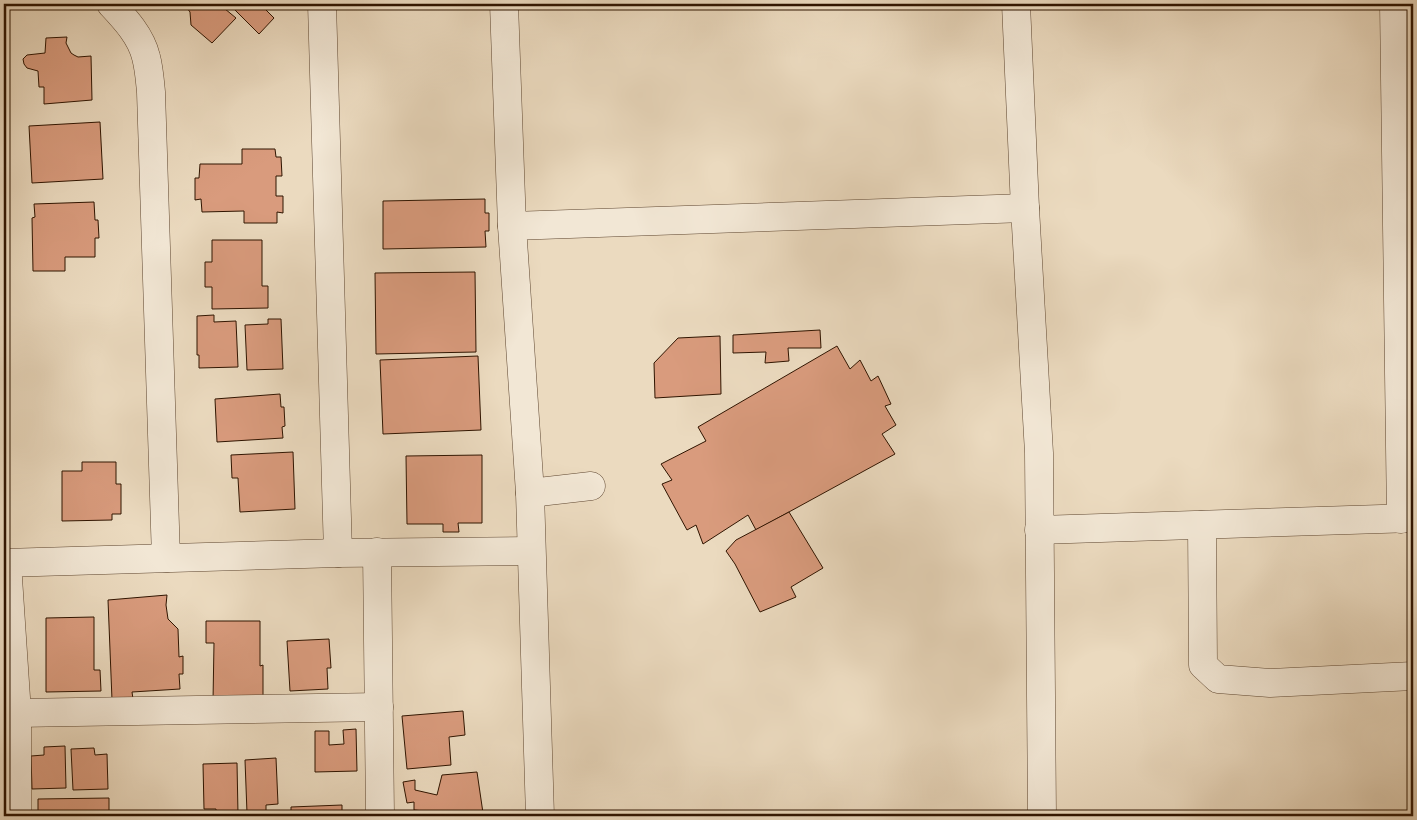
<svg xmlns="http://www.w3.org/2000/svg" width="1417" height="820" viewBox="0 0 1417 820" font-family="'IM FELL English',serif">
	<style>
		.building { fill: #d99b7d; stroke: #2f1400 }
		.lines { fill: none; stroke-linecap: round; stroke-linejoin: round }
		.minor-casing { stroke: #5e4630; stroke-width: 29 }
		.minor { stroke: #f2e7d5; stroke-width: 28 }
	</style>
	<rect width="100%" height="100%" fill="#ebdabf"/>
	<filter id="stains"><feTurbulence type="fractalNoise" baseFrequency=".004" numOctaves="4"/><feColorMatrix values="0 0 0 0 .2 0 0 0 0 .09 0 0 0 0 .02 0 0 0 .5 -.17"/></filter>
	<radialGradient id="worn" r=".72"><stop offset=".6" stop-color="#630" stop-opacity="0"/><stop offset="1" stop-color="#630" stop-opacity=".3"/></radialGradient>
	<!-- building -->
	<g class="building">
		<polygon points="192,4 219,4 236,18 212,43 191,25 190,12 187,8"/>
		<polygon points="229,4 270,4 265,9 274,18 259,34"/>
		<polygon points="67,37 66,43 71,53 74,55 78,57 91,56 92,100 44,104 44,87 39,87 38,71 27,68 24,64 23,59 27,55 45,53 46,38"/>
		<polygon points="100,122 103,179 32,183 29,126"/>
		<polygon points="242,149 275,149 276,157 281,157 282,176 276,176 276,196 283,196 283,213 277,212 277,223 244,223 244,211 202,212 201,199 195,200 195,178 199,178 200,164 242,164"/>
		<polygon points="485,199 485,213 489,213 489,231 485,231 486,247 383,249 383,201"/>
		<polygon points="94,202 95,220 98,220 99,238 95,238 95,257 65,257 65,271 33,271 32,218 35,217 34,204"/>
		<polygon points="212,240 262,240 262,286 268,286 268,308 212,309 212,287 205,287 205,262 212,262"/>
		<polygon points="475,272 476,352 376,354 375,273"/>
		<polygon points="214,315 214,322 236,321 238,367 199,368 199,355 197,355 197,316"/>
		<polygon points="268,319 281,319 283,369 247,370 245,325 268,324"/>
		<polygon points="820,330 821,348 788,348 789,361 765,363 766,352 733,353 733,335"/>
		<polygon points="720,336 721,394 655,398 654,363 678,338"/>
		<polygon points="837,346 850,369 860,360 871,381 878,376 891,404 885,406 896,425 882,434 895,454 756,530 748,515 703,544 696,525 687,530 662,484 672,480 661,464 706,441 698,427"/>
		<polygon points="478,356 481,430 383,434 380,360"/>
		<polygon points="280,394 281,407 284,407 285,426 282,427 283,438 217,442 215,399"/>
		<polygon points="293,452 295,509 240,512 238,478 232,478 231,455"/>
		<polygon points="482,455 482,523 458,523 459,532 443,532 443,524 407,524 406,456"/>
		<polygon points="82,462 116,462 116,484 121,484 121,514 112,514 112,520 62,521 62,471 82,471"/>
		<polygon points="789,512 823,568 791,587 796,597 760,612 735,564 726,551 736,540"/>
		<polygon points="167,595 166,605 168,619 178,629 179,657 183,656 183,674 179,674 180,689 132,692 133,699 112,700 108,600"/>
		<polygon points="94,617 94,670 100,670 101,691 46,692 46,618"/>
		<polygon points="206,621 260,621 260,666 263,665 263,701 213,701 214,643 206,643"/>
		<polygon points="329,639 331,668 327,668 328,689 290,691 287,641"/>
		<polygon points="463,711 465,735 449,737 451,765 407,769 402,716"/>
		<polygon points="356,729 357,771 315,772 315,731 329,731 329,745 344,744 343,730"/>
		<polygon points="65,746 66,788 32,789 31,756 44,755 44,747"/>
		<polygon points="94,748 95,755 107,754 108,789 73,790 71,749"/>
		<polygon points="276,758 278,804 266,805 266,812 247,813 245,760"/>
		<polygon points="237,763 238,814 216,815 216,809 204,809 203,764"/>
		<polygon points="477,772 483,813 468,816 424,816 424,811 414,810 414,802 407,803 403,782 415,780 415,790 437,795 442,775"/>
		<polygon points="109,798 109,816 38,816 38,799"/>
		<polygon points="342,805 342,816 291,816 291,807"/>
	</g>
	<g class="lines">
		<!-- minor casing -->
		<g class="minor-casing">
			<g id="minor">
				<path d="M111,4C125,19 141,36 146,57C149,68 150,81 151,92L166,558"/>
				<polyline points="322,4 338,553"/>
				<polyline points="504,4 512,226 530,493 540,816"/>
				<polyline points="1016,4 1025,208 1039,453 1042,816"/>
				<polyline points="1394,4 1401,519"/>
				<polyline points="512,226 1025,208"/>
				<polyline points="530,493 591,486"/>
				<polyline points="1202,525 1203,665 1218,679 1270,683 1413,676"/>
				<polyline points="1039,530 1413,518"/>
				<polyline points="377,552 380,816"/>
				<polyline points="4,563 338,553 531,551"/>
				<polyline points="7,563 17,713 17,816"/>
				<polyline points="17,713 379,707"/>
			</g>
		</g>
		<!-- minor -->
		<use href="#minor" class="minor"/>
	</g>
	<!-- margin -->
	<rect width="1417" height="820" fill="none" stroke="#ebdabf" stroke-width="20"/>
	<rect x="5" y="5" width="1407" height="810" fill="none" stroke="#2f1400" stroke-width="2.5"/>
	<rect x="10" y="10" width="1397" height="800" fill="none" stroke="#2f1400"/>
	<rect width="100%" height="100%" filter="url(#stains)"/>
	<rect width="100%" height="100%" fill="url(#worn)"/>
</svg>
